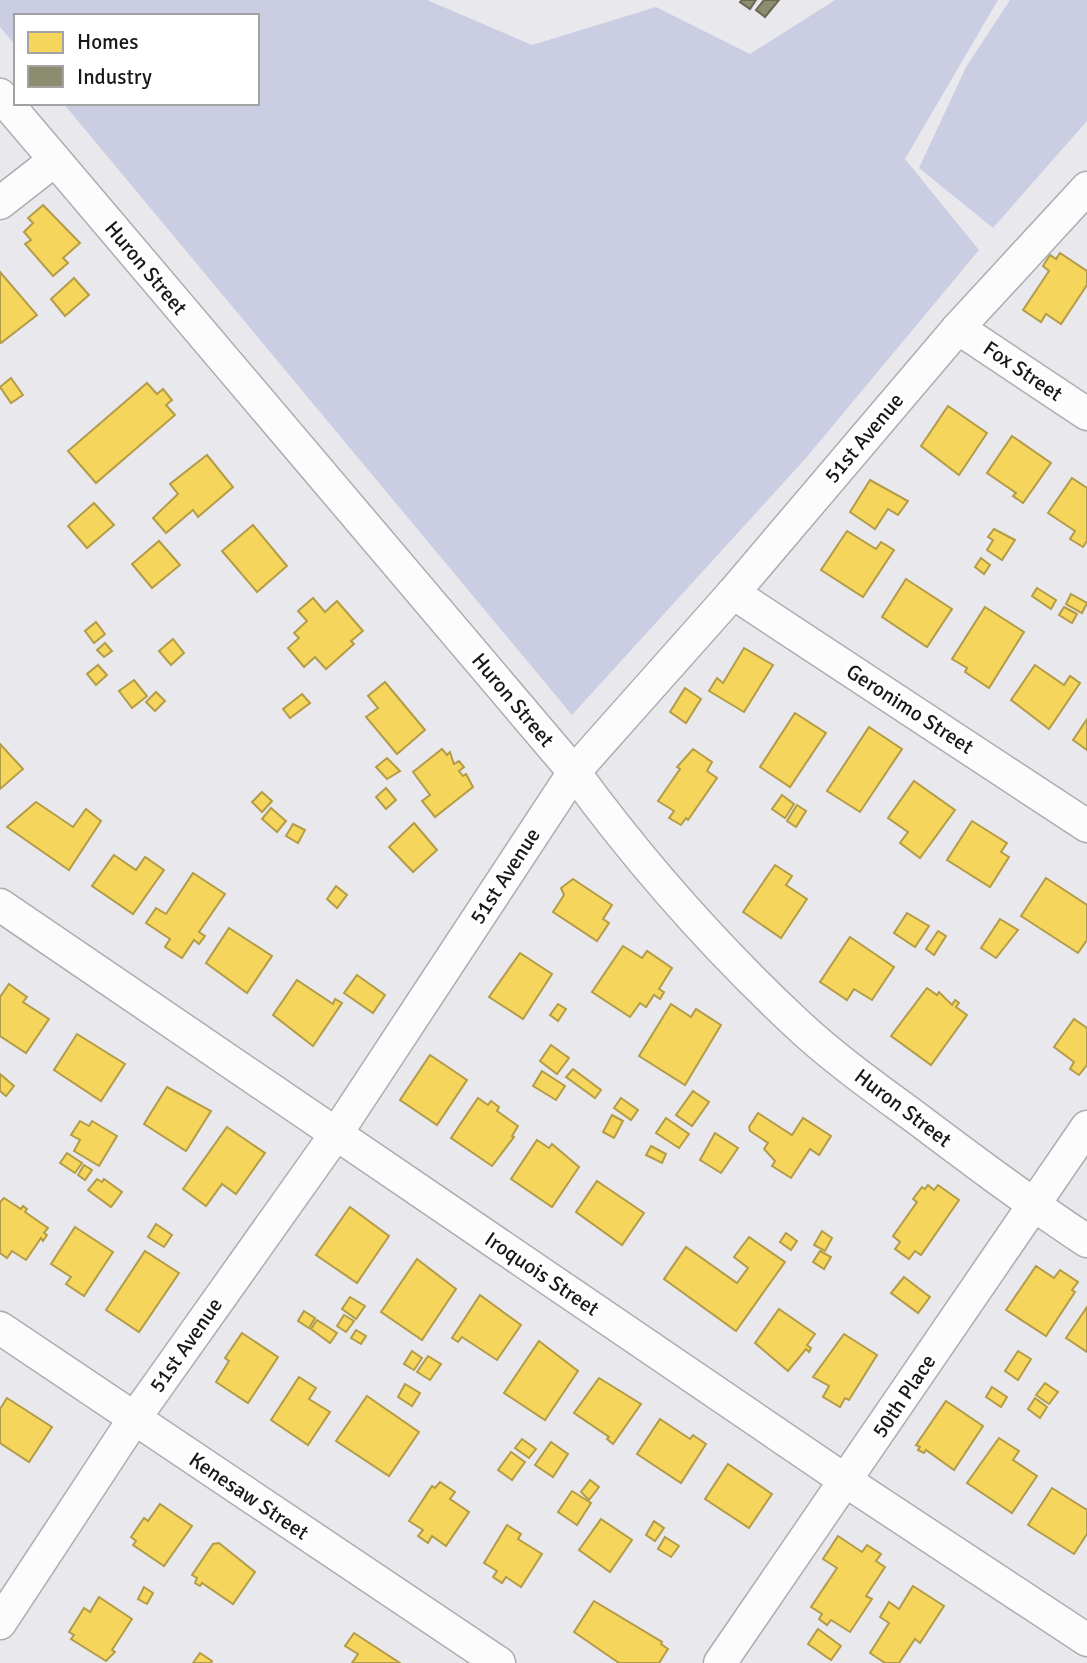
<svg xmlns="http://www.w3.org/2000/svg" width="1087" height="1663" viewBox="0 0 1087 1663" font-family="Signika,sans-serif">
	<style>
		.green { fill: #cbcde3 }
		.homes { fill: #f6d55c; stroke: #b39c48; stroke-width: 2 }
		.industry { fill: #8c8c6e; stroke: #696955; stroke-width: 2 }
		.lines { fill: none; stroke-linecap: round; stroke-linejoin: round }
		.street-casing { stroke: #acadb0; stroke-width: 35 }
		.street { stroke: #fcfcfc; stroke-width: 32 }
		.labels { text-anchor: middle; stroke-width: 7; stroke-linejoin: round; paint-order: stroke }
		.street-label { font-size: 21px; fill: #18181b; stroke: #fff }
	</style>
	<rect width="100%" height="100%" fill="#e9e9ed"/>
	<!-- green -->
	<g class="green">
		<polygon points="0,0 427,0 532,45 656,7 750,54 835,0 998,0 905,159 979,250 806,458 572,715 63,103 257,103 257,16 16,16 16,46 0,27"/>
		<polygon points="1010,0 1087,0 1087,121 993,228 919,168 966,67"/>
	</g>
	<!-- homes -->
	<g class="homes">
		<polygon points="43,205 80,243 63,258 68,263 53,276 25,244 31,240 24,232 33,223 28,218"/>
		<polygon points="1060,253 1087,271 1087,285 1061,324 1046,314 1041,322 1023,310 1049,271 1043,266 1050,255 1056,259"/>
		<polygon points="0,272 37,315 1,343 0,341"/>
		<polygon points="74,278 89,295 65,316 51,299"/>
		<polygon points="11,378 23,395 11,403 0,387"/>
		<polygon points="147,383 157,394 163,389 172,400 166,405 175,415 96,483 68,451"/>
		<polygon points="948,406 987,433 959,475 921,446"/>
		<polygon points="1012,436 1051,463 1023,503 1013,496 1016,493 987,473"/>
		<polygon points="207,455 233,487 198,517 193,510 166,533 153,518 178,494 170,484"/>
		<polygon points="1072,478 1087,488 1087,541 1083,547 1070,539 1075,531 1048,513"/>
		<polygon points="870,480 908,501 898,515 888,509 875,529 850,512"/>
		<polygon points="94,503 114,525 87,548 68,526"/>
		<polygon points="253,525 287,566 257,592 222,551"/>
		<polygon points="994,529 1015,540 1002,560 987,550 993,540 988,537"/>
		<polygon points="847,531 876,549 881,542 894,550 863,597 821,570"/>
		<polygon points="159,541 180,565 152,588 132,564"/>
		<polygon points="981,558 990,565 984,574 975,567"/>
		<polygon points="906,579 952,609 927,647 882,617"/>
		<polygon points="1037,588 1056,600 1051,609 1032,596"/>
		<polygon points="1071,594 1087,603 1082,613 1066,604"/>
		<polygon points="313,598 325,612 337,601 363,631 351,641 354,644 326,669 315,657 304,667 288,648 299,638 294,633 307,621 298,611"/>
		<polygon points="985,607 1024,632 989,688 965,672 967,668 952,659"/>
		<polygon points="1064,607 1077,614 1072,623 1059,615"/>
		<polygon points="96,622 105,634 94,643 85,631"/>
		<polygon points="173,639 184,653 171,665 159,651"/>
		<polygon points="105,643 112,651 104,657 97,650"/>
		<polygon points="744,648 773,665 744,712 709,691 717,678 723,683"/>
		<polygon points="98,665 107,675 96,685 87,674"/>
		<polygon points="1035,665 1064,685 1070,676 1080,683 1049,729 1011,700"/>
		<polygon points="134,680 147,696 132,708 119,691"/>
		<polygon points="385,682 425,730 397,754 366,717 378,708 368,696"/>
		<polygon points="685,688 701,699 686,723 670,712"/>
		<polygon points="156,692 165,701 155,711 146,702"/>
		<polygon points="302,694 310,703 290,718 283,709"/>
		<polygon points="795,713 826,733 790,787 760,767"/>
		<polygon points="1087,719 1087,750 1073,740"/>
		<polygon points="869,727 902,749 860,812 827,791"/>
		<polygon points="0,744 23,769 0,789"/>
		<polygon points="442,749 447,755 450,752 454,764 459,761 464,767 459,771 463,776 466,774 473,787 435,817 422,801 430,795 413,772"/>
		<polygon points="693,749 712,762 707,771 717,778 688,820 686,818 681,825 669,818 674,811 658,801 680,769 677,767"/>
		<polygon points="387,758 400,771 387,779 376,767"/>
		<polygon points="914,781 955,810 920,858 900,843 908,832 888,818"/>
		<polygon points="386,788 396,800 386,809 376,797"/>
		<polygon points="262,792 272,801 262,812 252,802"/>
		<polygon points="782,795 794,804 785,818 772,809"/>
		<polygon points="36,802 73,827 86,809 101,821 69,870 7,827"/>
		<polygon points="797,805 806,811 796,827 787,821"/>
		<polygon points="271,808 286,821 277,832 262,819"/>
		<polygon points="972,821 1007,843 1001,852 1009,857 990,887 947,860"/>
		<polygon points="414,823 437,850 413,872 389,847"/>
		<polygon points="293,824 305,830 298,843 286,836"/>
		<polygon points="114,855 136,870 145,857 164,870 133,914 92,886"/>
		<polygon points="775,865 792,876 786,885 807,899 781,938 743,912"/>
		<polygon points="193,873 225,894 199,932 205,936 199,944 194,940 182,958 165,947 170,939 146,923 156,908 166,914"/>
		<polygon points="1046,878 1087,905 1087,940 1078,953 1021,916"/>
		<polygon points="573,879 612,905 603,919 609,923 597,941 553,912 564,895 561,888"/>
		<polygon points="336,886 347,895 337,908 327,899"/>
		<polygon points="907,913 929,926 915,947 894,933"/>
		<polygon points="1000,919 1018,930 996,958 981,948"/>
		<polygon points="229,928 272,956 247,993 206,963"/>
		<polygon points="938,931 946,936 934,955 926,949"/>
		<polygon points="850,937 894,967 872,1000 854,989 847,1000 820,982"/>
		<polygon points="623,946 642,958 647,951 672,968 659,989 664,992 660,999 654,995 646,1007 640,1003 630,1017 592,992"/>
		<polygon points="520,953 552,974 523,1019 489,997"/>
		<polygon points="357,975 385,995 373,1013 344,993"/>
		<polygon points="297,980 333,1004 335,999 342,1003 313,1046 273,1015"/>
		<polygon points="9,984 27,997 23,1002 49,1019 26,1053 0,1036 0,997"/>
		<polygon points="927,988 937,995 939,992 952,1005 955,1000 959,1003 956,1007 967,1015 931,1065 891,1036"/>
		<polygon points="558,1004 566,1009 558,1021 550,1015"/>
		<polygon points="671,1004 691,1017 696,1009 721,1025 685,1085 639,1056"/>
		<polygon points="1074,1019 1087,1028 1087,1065 1079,1075 1070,1069 1074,1062 1054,1047"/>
		<polygon points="77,1034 125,1064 101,1101 54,1070"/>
		<polygon points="551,1045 569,1058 557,1074 540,1061"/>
		<polygon points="430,1055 467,1080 437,1125 400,1100"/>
		<polygon points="573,1069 601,1090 595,1098 566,1077"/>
		<polygon points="542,1071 565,1086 556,1100 533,1086"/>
		<polygon points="0,1074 14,1086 6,1096 0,1091"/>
		<polygon points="167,1087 211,1111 186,1151 144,1124"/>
		<polygon points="693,1091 709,1102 692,1126 676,1115"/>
		<polygon points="478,1098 488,1105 491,1101 499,1107 497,1111 518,1126 512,1136 514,1137 492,1166 451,1138"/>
		<polygon points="621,1098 638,1110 631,1120 614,1108"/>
		<polygon points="758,1113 792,1135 803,1118 831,1136 819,1155 810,1149 791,1178 772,1166 775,1161 764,1149 768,1143 750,1131 749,1127"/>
		<polygon points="612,1115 623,1121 614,1138 603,1132"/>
		<polygon points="666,1118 689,1134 679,1148 656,1133"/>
		<polygon points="80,1121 89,1126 92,1121 117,1136 99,1166 74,1151 80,1140 71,1135"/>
		<polygon points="227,1127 265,1153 236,1194 222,1184 206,1206 183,1189"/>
		<polygon points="715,1133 738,1148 721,1173 700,1160"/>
		<polygon points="537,1140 549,1148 552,1144 579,1167 552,1207 511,1179"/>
		<polygon points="651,1146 666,1154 662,1163 646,1155"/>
		<polygon points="67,1153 82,1163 75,1173 60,1163"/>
		<polygon points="84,1165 92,1170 85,1180 78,1175"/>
		<polygon points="97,1179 102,1182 104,1179 122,1192 111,1207 88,1190"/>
		<polygon points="597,1181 644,1213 622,1245 576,1212"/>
		<polygon points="928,1185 934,1190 938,1185 959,1200 921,1255 915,1251 909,1259 895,1249 900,1242 893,1236 917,1202 913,1199 922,1187 925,1189"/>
		<polygon points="4,1198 21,1209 23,1206 27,1209 25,1212 48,1228 44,1233 47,1235 43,1241 41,1238 26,1260 12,1251 7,1258 0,1253 0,1202"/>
		<polygon points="350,1207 389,1236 357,1283 316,1255"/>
		<polygon points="156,1224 172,1235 164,1247 148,1237"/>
		<polygon points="75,1227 113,1252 84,1296 66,1284 71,1277 51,1264"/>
		<polygon points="822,1231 832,1238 825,1251 814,1245"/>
		<polygon points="786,1233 797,1241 791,1250 780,1242"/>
		<polygon points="749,1237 785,1262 736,1331 664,1279 686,1247 737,1283 748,1268 734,1257"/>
		<polygon points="145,1251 179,1273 139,1332 106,1310"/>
		<polygon points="820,1251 831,1257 824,1269 813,1262"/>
		<polygon points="417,1259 456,1289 422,1340 381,1312"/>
		<polygon points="1036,1266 1054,1278 1060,1270 1078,1282 1072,1290 1075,1292 1046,1336 1006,1310"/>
		<polygon points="904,1277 930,1297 918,1313 891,1293"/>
		<polygon points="480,1295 521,1325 497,1360 462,1337 458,1342 452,1338"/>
		<polygon points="350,1297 365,1306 356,1319 342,1309"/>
		<polygon points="1087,1307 1087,1352 1066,1338"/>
		<polygon points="779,1309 815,1334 807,1345 811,1348 809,1352 806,1349 788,1371 755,1343"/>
		<polygon points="304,1311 315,1318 309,1328 298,1321"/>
		<polygon points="344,1315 354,1321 346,1332 337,1326"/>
		<polygon points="317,1320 337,1333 330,1343 311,1329"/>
		<polygon points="356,1330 366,1336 361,1344 351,1338"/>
		<polygon points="242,1333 278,1357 248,1403 216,1382 229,1361 225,1358"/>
		<polygon points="844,1334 877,1355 849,1400 845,1398 840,1407 823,1397 829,1386 813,1377"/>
		<polygon points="539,1341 578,1371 545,1420 504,1393"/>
		<polygon points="412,1351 422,1358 414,1370 404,1364"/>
		<polygon points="1018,1351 1031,1359 1018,1380 1005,1371"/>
		<polygon points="428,1356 441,1364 430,1380 417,1372"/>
		<polygon points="299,1377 316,1388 309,1399 330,1412 308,1445 271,1420"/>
		<polygon points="599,1378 641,1404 613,1444 607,1439 609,1437 574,1413"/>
		<polygon points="1045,1383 1058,1392 1049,1404 1036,1395"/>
		<polygon points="405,1384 420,1393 412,1406 398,1397"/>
		<polygon points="992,1387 1007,1397 1001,1407 986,1397"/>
		<polygon points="367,1396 419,1432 389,1476 336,1441"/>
		<polygon points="7,1398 52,1427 29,1462 0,1443 0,1409"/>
		<polygon points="1035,1398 1047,1407 1040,1418 1028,1409"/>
		<polygon points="946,1401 983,1426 954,1470 926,1450 924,1453 918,1450 920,1447 916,1445"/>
		<polygon points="660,1419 690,1439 693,1435 706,1444 681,1483 637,1454"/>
		<polygon points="999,1438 1019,1451 1013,1460 1037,1476 1012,1513 967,1483"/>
		<polygon points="522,1439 536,1449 529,1458 515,1448"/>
		<polygon points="551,1442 568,1454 553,1477 535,1465"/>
		<polygon points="511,1452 525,1462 512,1480 498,1470"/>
		<polygon points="728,1464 772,1494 749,1528 705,1499"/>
		<polygon points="590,1480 599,1487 589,1500 581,1492"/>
		<polygon points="440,1482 455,1492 450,1499 469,1512 446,1546 432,1536 428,1543 418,1536 423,1530 409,1521 432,1486 435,1488"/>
		<polygon points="1052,1488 1087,1510 1087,1534 1074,1554 1028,1525"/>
		<polygon points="572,1491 591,1503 577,1525 558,1512"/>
		<polygon points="160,1504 192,1526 164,1566 133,1545 136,1541 131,1537 144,1518 148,1521"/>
		<polygon points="601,1519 632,1540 610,1572 579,1550"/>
		<polygon points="654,1521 664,1528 655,1541 646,1535"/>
		<polygon points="507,1525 521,1534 518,1539 542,1554 521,1587 506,1577 502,1583 493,1577 497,1571 484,1563"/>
		<polygon points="838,1536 862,1552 867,1545 881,1554 876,1561 885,1567 866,1596 872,1599 850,1632 831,1620 827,1625 819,1619 822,1614 811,1607 837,1568 823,1559"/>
		<polygon points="665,1537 679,1546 671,1557 658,1549"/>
		<polygon points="219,1543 255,1572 233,1604 202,1583 200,1586 195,1583 197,1578 192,1575 213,1544"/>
		<polygon points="913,1586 944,1606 920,1643 915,1639 899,1663 885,1663 870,1653 889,1623 880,1617 889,1602 899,1609"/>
		<polygon points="144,1587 153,1593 147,1604 138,1599"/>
		<polygon points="99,1597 132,1619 112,1650 115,1652 106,1661 71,1639 74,1635 69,1632 84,1608 90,1612"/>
		<polygon points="594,1601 662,1642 661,1644 668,1649 659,1663 619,1663 574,1632"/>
		<polygon points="818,1629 841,1646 831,1660 808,1644"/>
		<polygon points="354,1633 400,1663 352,1663 358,1654 345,1646"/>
		<polygon points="200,1653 212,1661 211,1663 193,1663"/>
	</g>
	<!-- industry -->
	<g class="industry">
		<polygon points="742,0 756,0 750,9 740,2"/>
		<polygon points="764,0 779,0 765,17 756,10"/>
	</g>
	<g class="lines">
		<!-- street casing -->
		<g class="street-casing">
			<g id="street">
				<path d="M0,95L574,772C639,861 714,946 795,1022C833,1058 877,1089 919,1120C975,1162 1029,1203 1087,1241"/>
				<polyline points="0,203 55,160"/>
				<polyline points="958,328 1087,414"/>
				<polyline points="733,593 1087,826"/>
				<polyline points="0,905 846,1481 1087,1640"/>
				<polyline points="0,1328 499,1663"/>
				<polyline points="0,1623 134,1419 336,1134 574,772 733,593 958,328 1087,188"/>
				<polyline points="720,1663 1087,1127"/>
			</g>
		</g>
		<!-- street -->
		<use href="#street" class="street"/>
	</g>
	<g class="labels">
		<!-- street labels -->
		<g class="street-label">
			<text transform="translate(146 268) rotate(50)" y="7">Huron Street</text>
			<text transform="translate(1023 371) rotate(34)" y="7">Fox Street</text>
			<text transform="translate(864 438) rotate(-50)" y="7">51st Avenue</text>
			<text transform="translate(513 700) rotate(50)" y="7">Huron Street</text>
			<text transform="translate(910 709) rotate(33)" y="7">Geronimo Street</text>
			<text transform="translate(505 876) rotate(-57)" y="7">51st Avenue</text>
			<text transform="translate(903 1108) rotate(37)" y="7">Huron Street</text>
			<text transform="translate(542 1274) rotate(34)" y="7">Iroquois Street</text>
			<text transform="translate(186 1345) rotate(-55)" y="7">51st Avenue</text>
			<text transform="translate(904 1396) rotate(-56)" y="7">50th Place</text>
			<text transform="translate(249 1496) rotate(34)" y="7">Kenesaw Street</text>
		</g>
	</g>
	<!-- legend -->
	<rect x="14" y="14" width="245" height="91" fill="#ffffff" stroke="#a3a3a4" stroke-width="2"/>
	<rect x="28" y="32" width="35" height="21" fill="#f6d55c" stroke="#a3a3a4" stroke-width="2"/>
	<text x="77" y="49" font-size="21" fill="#18181b">Homes</text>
	<rect x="28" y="66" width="35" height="21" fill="#8c8c6e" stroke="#a3a3a4" stroke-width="2"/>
	<text x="77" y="84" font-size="21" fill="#18181b">Industry</text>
</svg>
